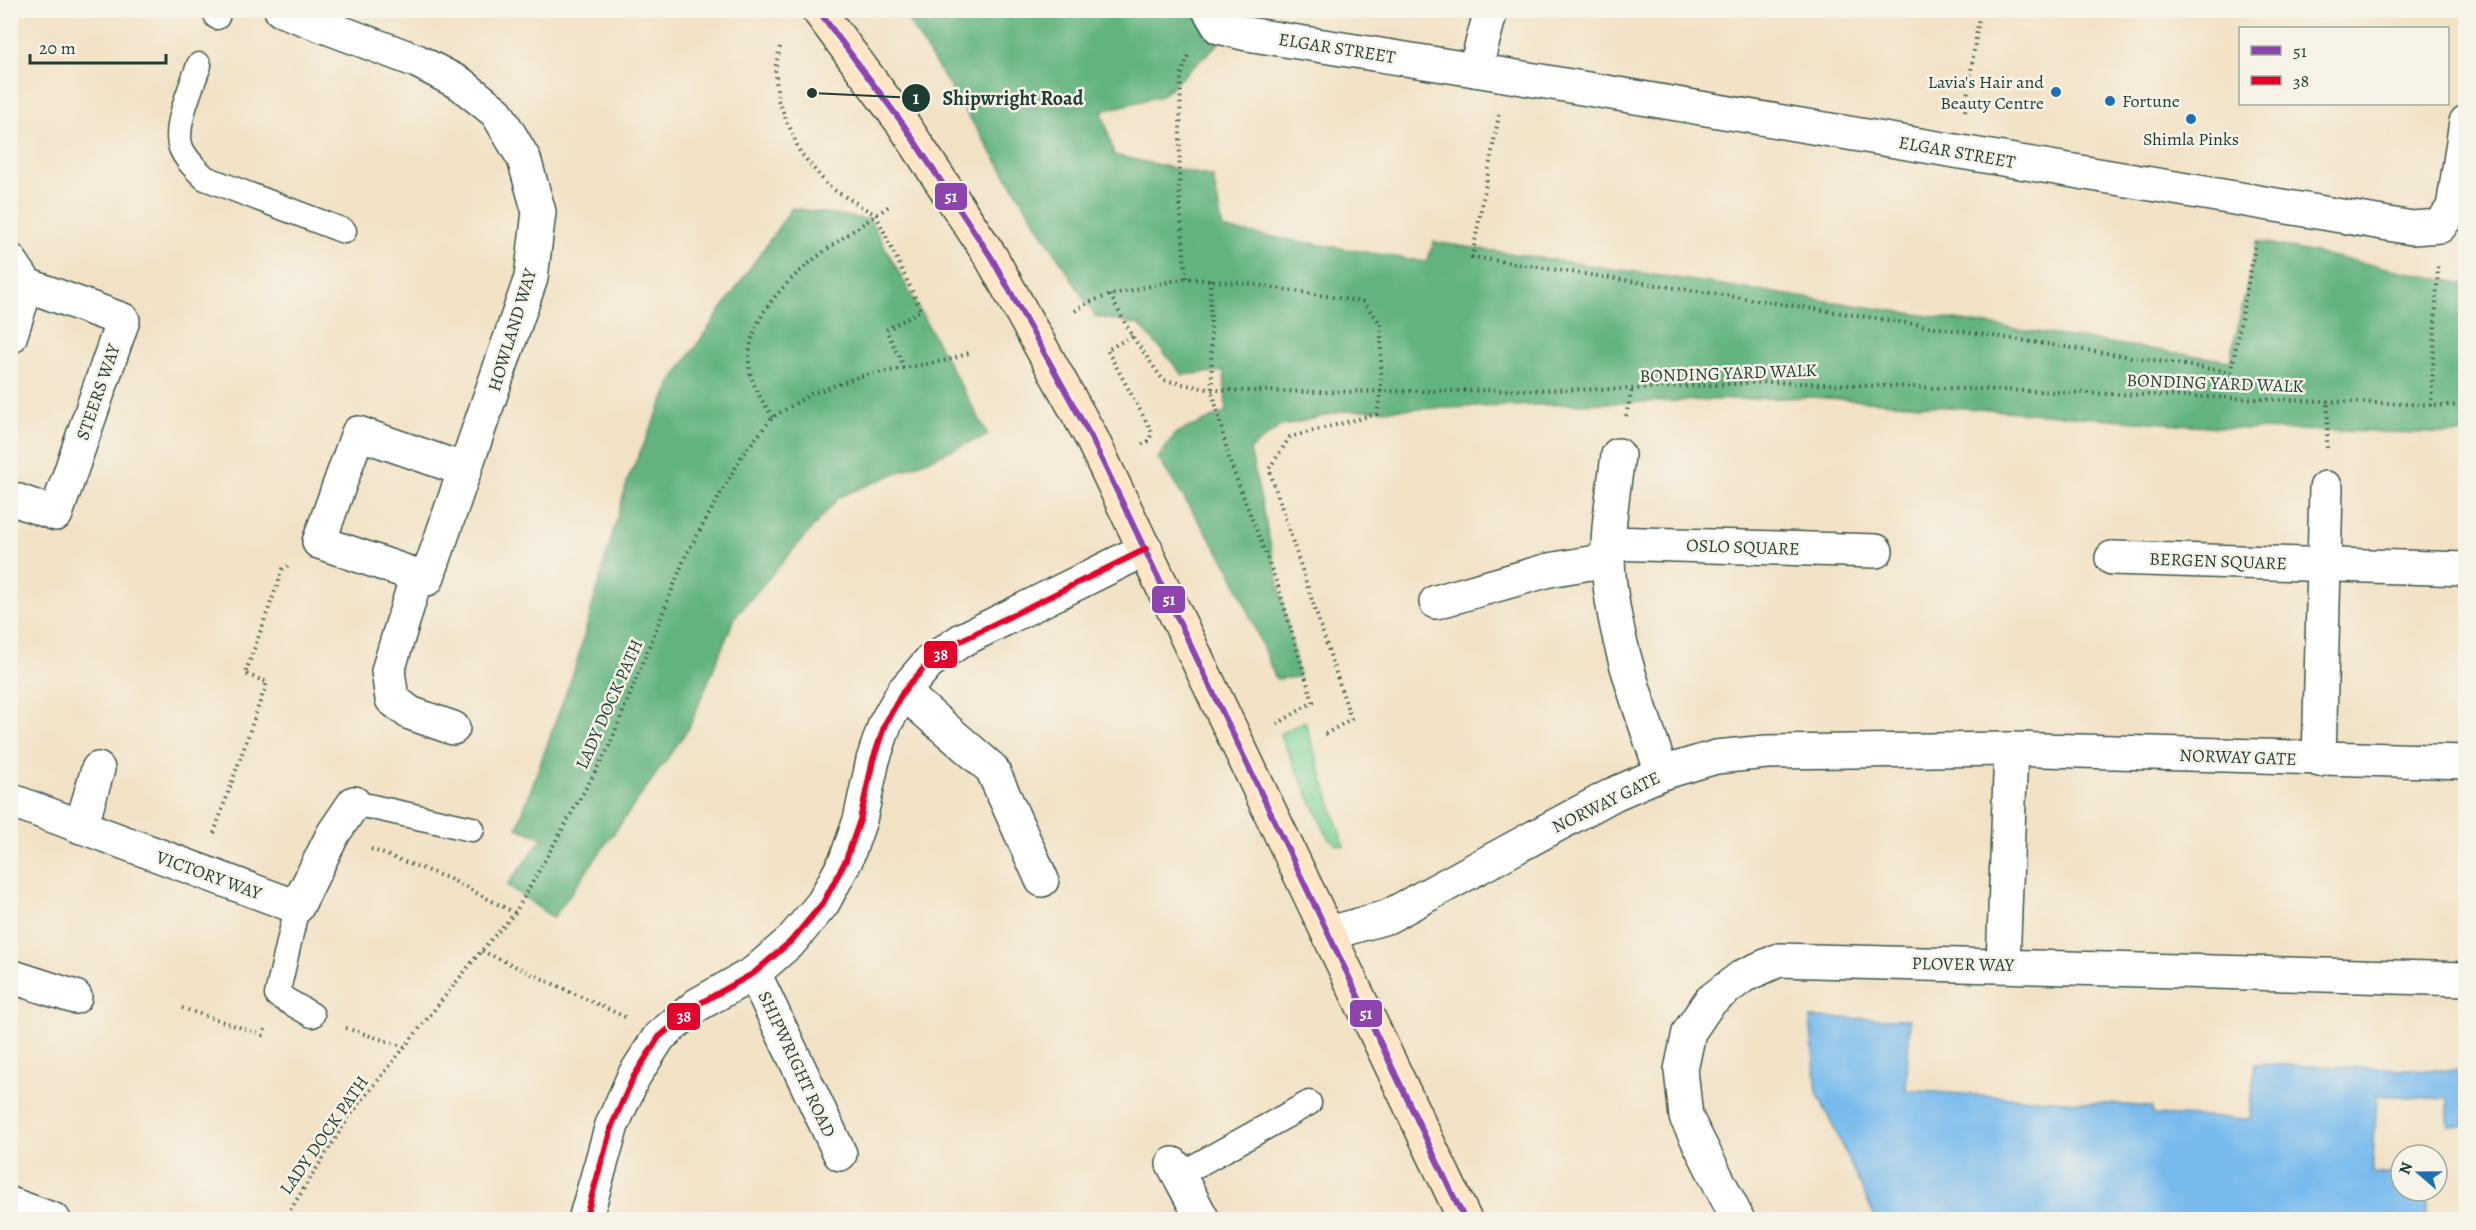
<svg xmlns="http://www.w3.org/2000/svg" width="2476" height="1230" viewBox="0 0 2476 1230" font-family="Alegreya,serif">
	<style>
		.green { fill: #79d196; stroke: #4c8765; stroke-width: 1.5 }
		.forest { fill: #62b37f; stroke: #40785a; stroke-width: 1.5 }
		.water { fill: #77baed; stroke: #4b7c90; stroke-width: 1.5 }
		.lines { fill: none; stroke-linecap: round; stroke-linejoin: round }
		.service-casing { stroke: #3f564a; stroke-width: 27 }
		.minor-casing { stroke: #3f564a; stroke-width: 36 }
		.secondary-casing { stroke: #3f564a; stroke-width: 36 }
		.path { stroke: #3f564a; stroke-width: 4; stroke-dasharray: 1.5 4.5; stroke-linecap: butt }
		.service { stroke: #fff; stroke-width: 24 }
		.minor { stroke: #fff; stroke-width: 33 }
		.secondary { stroke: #fee5c5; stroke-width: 33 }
		.bus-1-casing { stroke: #f7f3e8; stroke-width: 10 }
		.bus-2-casing { stroke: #f7f3e8; stroke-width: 10 }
		.bus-1 { stroke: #8e44ad; stroke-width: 6 }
		.bus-2 { stroke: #e4002b; stroke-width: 6 }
		.poi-dot { fill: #1f6fb2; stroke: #f7f3e8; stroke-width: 2 }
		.labels { text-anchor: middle; stroke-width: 5; stroke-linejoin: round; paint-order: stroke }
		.street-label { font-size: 18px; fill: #1f3d34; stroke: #f7f3e8 }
		.poi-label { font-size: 18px; fill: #1f3d34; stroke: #f7f3e8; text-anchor: end }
		.leader { fill: none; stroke: #1f3d34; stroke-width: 2 }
		.callout-dot { fill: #1f3d34; stroke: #f7f3e8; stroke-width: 2 }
		.mark-label { font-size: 18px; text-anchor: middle; font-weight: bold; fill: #fff }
		.callout-label { font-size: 20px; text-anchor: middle; font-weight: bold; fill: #1f3d34; stroke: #f7f3e8; stroke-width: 5; stroke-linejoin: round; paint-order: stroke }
		.line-badge { stroke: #f7f3e8; stroke-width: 2 }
		.badge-label { font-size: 16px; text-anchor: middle; font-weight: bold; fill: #fff }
	</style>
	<rect width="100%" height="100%" fill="#f7f3e8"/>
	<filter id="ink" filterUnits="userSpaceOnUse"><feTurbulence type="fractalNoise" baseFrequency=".0167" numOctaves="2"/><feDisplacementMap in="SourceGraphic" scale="12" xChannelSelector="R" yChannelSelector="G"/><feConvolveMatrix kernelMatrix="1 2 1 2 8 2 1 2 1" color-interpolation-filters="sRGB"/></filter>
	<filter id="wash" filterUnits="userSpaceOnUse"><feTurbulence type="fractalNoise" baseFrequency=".008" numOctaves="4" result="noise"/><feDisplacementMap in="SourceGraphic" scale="24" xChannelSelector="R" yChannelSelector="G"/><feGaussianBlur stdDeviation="1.35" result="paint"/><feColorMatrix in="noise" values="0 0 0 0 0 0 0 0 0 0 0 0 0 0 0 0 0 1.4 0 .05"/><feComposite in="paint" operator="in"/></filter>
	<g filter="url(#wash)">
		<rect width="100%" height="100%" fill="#f2e2c6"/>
		<!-- green -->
		<polygon class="green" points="1305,721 1344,846 1335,844 1327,835 1280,734"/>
		<!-- forest -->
		<g class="forest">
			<polygon points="902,11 1201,11 1219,43 1161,96 1102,111 1114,155 1213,177 1223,229 1426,262 1434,242 2230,361 2257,241 2465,284 2465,434 2246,429 1812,397 1344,411 1279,427 1250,450 1299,677 1276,679 1231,571 1158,458 1176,433 1226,412 1224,371 1183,375 1140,325 1095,316"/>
			<polygon points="792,208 870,220 988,435 839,497 735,617 689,728 553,918 507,885 543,838 517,828 575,668 628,479 673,379"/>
		</g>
		<!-- water -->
		<polygon class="water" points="1810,1018 1910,1019 1906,1090 2152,1107 2153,1115 2250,1119 2255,1064 2465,1071 2465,1126 2448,1125 2448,1099 2377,1095 2372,1173 2401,1175 2401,1191 2428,1191 2426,1219 1876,1219 1817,1092"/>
	</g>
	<g filter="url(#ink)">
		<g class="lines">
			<!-- service casing -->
			<g class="service-casing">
				<g id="service">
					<polyline points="217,17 219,10"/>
					<path d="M199,65C192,86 173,127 181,148C186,160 196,169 205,178L344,231"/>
					<polyline points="354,803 472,829"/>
					<polyline points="297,907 277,995 312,1015"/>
					<polyline points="1179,1175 1309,1103"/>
				</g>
			</g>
			<!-- minor casing -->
			<g class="minor-casing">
				<g id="minor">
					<polyline points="281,10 417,61 461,84 497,113 524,159 539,212 531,278 427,579 319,542 358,433 465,470"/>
					<polyline points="1209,10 1219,27 1247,34 1475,70"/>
					<polyline points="1491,10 1475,70 2412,228 2440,226 2453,208 2466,122"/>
					<polyline points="10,260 27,285 10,337"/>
					<path d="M1618,455C1614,489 1607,525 1608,560C1611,633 1639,705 1662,773"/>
					<polyline points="10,498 56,514 123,320 27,285"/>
					<polyline points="1609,543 1876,551"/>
					<polyline points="2112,558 2466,569"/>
					<polyline points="417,575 388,671 392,699 410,713 453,728"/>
					<polyline points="1436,602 1549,570 1608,560"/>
					<polyline points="903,692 992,769 1042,880"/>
					<polyline points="2319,760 2326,488"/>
					<polyline points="10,800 297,907 333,834 354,803"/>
					<polyline points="81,827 98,769"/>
					<polyline points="1330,933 1387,917 1614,794 1662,773 1716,757 1767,752 2011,749"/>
					<polyline points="2003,965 2011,749 2466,762"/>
					<polyline points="754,973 840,1154"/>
					<polyline points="10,976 75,997"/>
					<polyline points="1173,1164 1203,1220"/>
					<polyline points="10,1204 54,1220"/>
					<polyline points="585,1220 612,1125 634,1076 659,1037 697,1005 754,973 791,941 823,903 846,860 860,820 873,760 885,724 903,692 929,662 962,640 1146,549"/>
					<polyline points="1738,1220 1686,1117 1681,1070 1689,1032 1710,1001 1743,976 1779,960 2466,979"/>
				</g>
			</g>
			<!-- secondary casing -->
			<g class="secondary-casing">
				<polyline id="secondary" points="818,10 903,124 991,257 1091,437 1465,1220"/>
			</g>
			<!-- path -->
			<g class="path">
				<polyline points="780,47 775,69 778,100 800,152 829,187 876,215 921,310 886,330 904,366"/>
				<polyline points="1965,111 1980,10"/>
				<polyline points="1499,115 1472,257 2231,372 2256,242"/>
				<polyline points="1186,278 1179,192 1181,76 1189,52"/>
				<polyline points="1210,279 1212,390 1230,462 1278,586 1313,702 1274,726"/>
				<polyline points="1110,295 1132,336 1163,380 1212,390 1316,392 1632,389 1767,382 2466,406"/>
				<polyline points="1075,311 1089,302 1110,295 1186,278 1257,285 1363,302 1381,324 1381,390 1377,414 1290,437 1269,469 1351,719 1324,735"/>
				<polyline points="1132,336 1107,350 1152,432 1149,441 1141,445 1140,443"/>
				<polyline points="2431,406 2438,266"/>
				<polyline points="1626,416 1632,389"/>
				<path d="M773,417C762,401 748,380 749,359C750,291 839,242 889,206"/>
				<polyline points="2327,448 2328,400"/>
				<polyline points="214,833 267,682 245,674 283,569 288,566"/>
				<polyline points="371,849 450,879 515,913"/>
				<polyline points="482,951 625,1017"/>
				<polyline points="182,1008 263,1035 265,1029"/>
				<polyline points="346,1028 405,1047"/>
				<polyline points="284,1220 349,1117 481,951 515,913 608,749 686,555 743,454 773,417 811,394 861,376 948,360 972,352"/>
				<polyline points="2465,1220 2466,1210"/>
			</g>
			<!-- service -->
			<use href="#service" class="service"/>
			<!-- minor -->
			<use href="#minor" class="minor"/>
			<!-- secondary -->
			<use href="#secondary" class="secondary"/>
			<!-- bus-1 casing -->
			<g class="bus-1-casing">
				<polyline id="bus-1" points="818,10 903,124 991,257 1091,437 1465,1220"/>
			</g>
			<!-- bus-2 casing -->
			<g class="bus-2-casing">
				<polyline id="bus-2" points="585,1220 612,1125 634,1076 659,1037 697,1005 754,973 791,941 823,903 846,860 860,820 873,760 885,724 903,692 929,662 962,640 1146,549"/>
			</g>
			<!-- bus-1 -->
			<use href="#bus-1" class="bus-1"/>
			<!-- bus-2 -->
			<use href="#bus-2" class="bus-2"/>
		</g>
	</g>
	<!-- markers -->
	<g class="poi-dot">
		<circle cx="2056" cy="92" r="6"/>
		<circle cx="2110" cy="101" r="6"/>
		<circle cx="2191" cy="119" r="6"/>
	</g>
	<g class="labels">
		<!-- street labels -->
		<g class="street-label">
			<text transform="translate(1337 48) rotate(9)" y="6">ELGAR STREET</text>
			<text transform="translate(1957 152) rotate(10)" y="6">ELGAR STREET</text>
			<text transform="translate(512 330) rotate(-73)" y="6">HOWLAND WAY</text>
			<text transform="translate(1728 373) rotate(-2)" y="6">BONDING YARD WALK</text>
			<text transform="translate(2215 383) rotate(2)" y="6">BONDING YARD WALK</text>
			<text transform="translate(98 392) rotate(-71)" y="6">STEERS WAY</text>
			<text transform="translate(1743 547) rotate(2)" y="6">OSLO SQUARE</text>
			<text transform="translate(2218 561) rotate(2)" y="6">BERGEN SQUARE</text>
			<text transform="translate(609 704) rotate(-66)" y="6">LADY DOCK PATH</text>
			<text transform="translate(2238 757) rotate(2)" y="6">NORWAY GATE</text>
			<text transform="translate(1606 802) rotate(-26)" y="6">NORWAY GATE</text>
			<text transform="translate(209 875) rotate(20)" y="6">VICTORY WAY</text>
			<text transform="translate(1963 964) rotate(1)" y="6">PLOVER WAY</text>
			<text transform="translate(797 1064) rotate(65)" y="6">SHIPWRIGHT ROAD</text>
			<text transform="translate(324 1135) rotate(-55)" y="6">LADY DOCK PATH</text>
		</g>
		<!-- poi labels -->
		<g class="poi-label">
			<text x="2044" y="88">Lavia's Hair and<tspan x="2044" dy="21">Beauty Centre</tspan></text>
			<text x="2122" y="107" text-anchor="start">Fortune</text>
			<text x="2191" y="145" text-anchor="middle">Shimla Pinks</text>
		</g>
	</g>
	<!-- callouts -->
	<path class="leader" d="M812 93L916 98"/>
	<g class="callout-dot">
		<circle cx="812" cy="93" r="6"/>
		<circle cx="916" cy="98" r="15"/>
	</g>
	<g class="mark-label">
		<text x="916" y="104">1</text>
	</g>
	<g class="callout-label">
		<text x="1013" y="105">Shipwright Road</text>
	</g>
	<g class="line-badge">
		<rect x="934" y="182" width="34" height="29" rx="6" fill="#8e44ad"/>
		<rect x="1151" y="585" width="35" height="29" rx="6" fill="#8e44ad"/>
		<rect x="923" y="640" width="35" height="29" rx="6" fill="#e4002b"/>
		<rect x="1349" y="999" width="34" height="29" rx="6" fill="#8e44ad"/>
		<rect x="666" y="1002" width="35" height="29" rx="6" fill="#e4002b"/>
	</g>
	<g class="badge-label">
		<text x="951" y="202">51</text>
		<text x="1169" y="605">51</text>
		<text x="941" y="660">38</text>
		<text x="1366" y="1019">51</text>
		<text x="684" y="1022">38</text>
	</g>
	<!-- margin -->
	<rect width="2476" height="1230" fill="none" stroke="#f7f3e8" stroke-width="36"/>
	<!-- legend -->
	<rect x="2239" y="27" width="210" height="78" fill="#f7f3e8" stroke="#a1aaa0" stroke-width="1.5"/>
	<rect x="2251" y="46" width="30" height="9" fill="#8e44ad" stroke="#a1aaa0" stroke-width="1.5"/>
	<text x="2293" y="57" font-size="18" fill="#1f3d34">51</text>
	<rect x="2251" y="76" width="30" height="9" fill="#e4002b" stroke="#a1aaa0" stroke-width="1.5"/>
	<text x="2293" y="87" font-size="18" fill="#1f3d34">38</text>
	<!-- north arrow -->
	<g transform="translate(2419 1173) rotate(290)"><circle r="28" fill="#f7f3e8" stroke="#a1aaa0" stroke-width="1.5"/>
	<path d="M0-4.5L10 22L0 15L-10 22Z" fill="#1f6fb2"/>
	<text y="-9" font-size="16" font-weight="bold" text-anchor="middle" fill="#1f3d34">N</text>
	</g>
	<!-- scale -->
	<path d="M30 54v9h136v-9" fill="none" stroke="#1f3d34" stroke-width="3"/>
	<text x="39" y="54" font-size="18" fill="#1f3d34" stroke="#f7f3e8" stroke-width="4.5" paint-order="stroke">20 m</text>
</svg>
